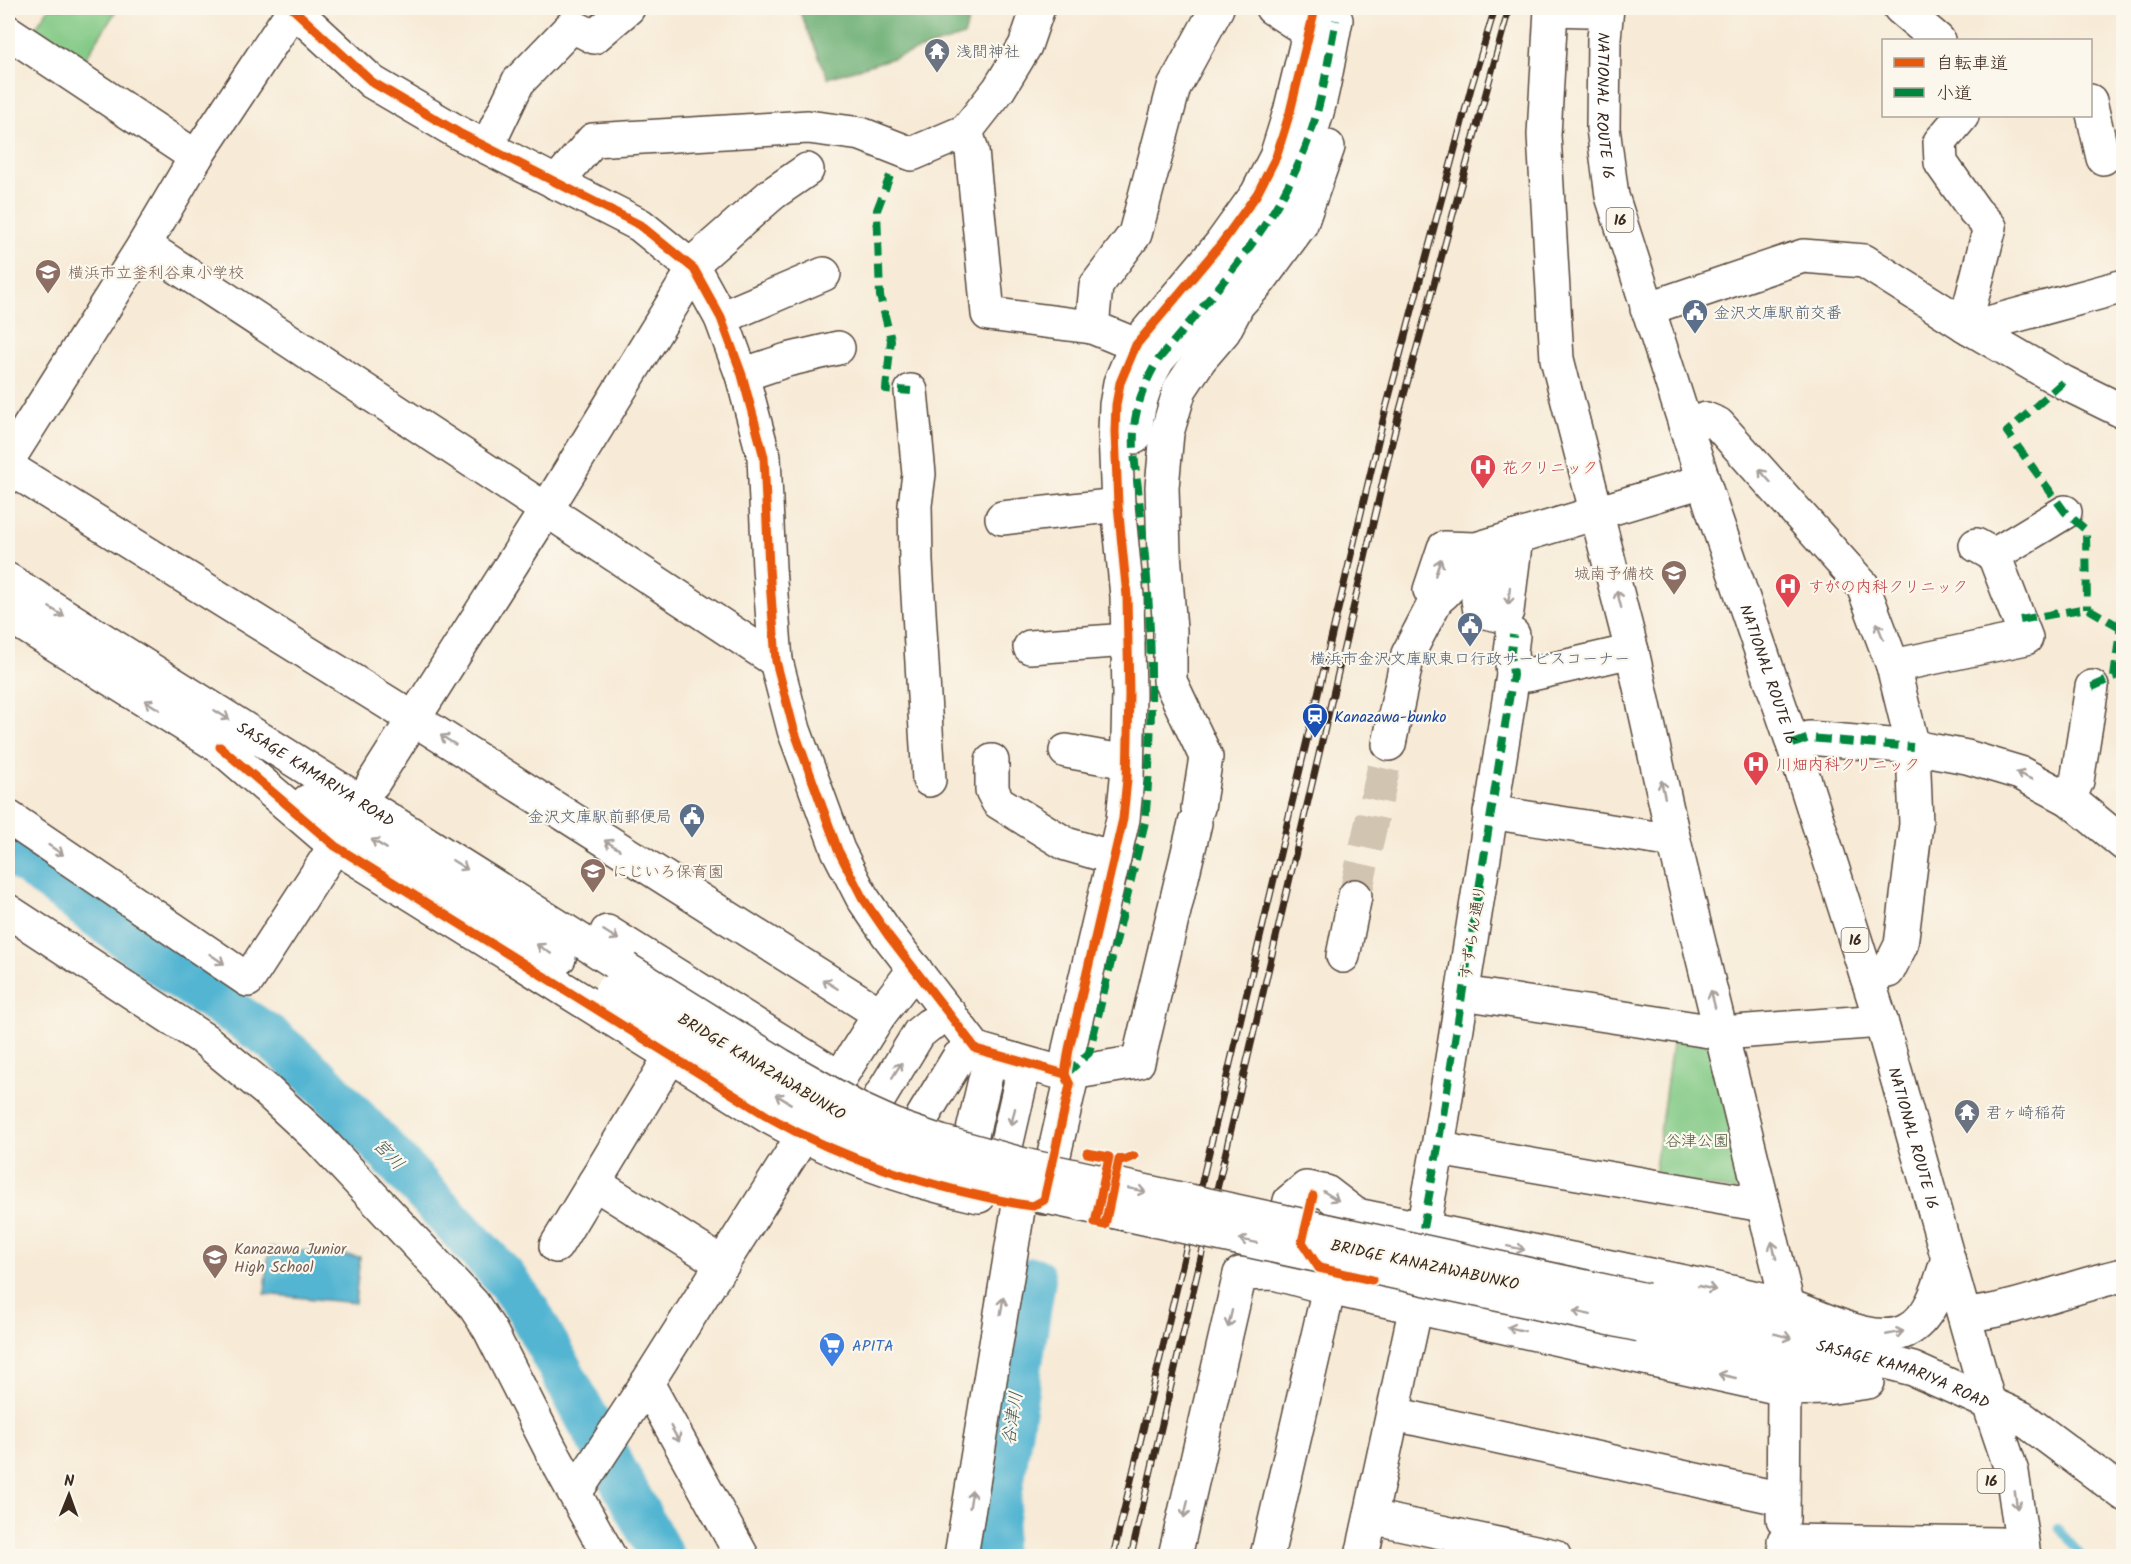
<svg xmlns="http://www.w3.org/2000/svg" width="2131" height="1564" viewBox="0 0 2131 1564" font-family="Kalam,'Klee One',sans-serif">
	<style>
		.green { fill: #82c985; stroke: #5e7a52; stroke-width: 1.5 }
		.forest { fill: #69ad72; stroke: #526c48; stroke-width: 1.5 }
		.water { fill: #53b5d2; stroke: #477078; stroke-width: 1.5 }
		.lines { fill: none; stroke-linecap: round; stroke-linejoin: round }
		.stream { stroke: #53b5d2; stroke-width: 8 }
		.river { stroke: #53b5d2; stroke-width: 44 }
		.minor-tunnel { stroke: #d1c4b1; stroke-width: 33; stroke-dasharray: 33 16; stroke-linecap: butt }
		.minor-casing { stroke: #57473a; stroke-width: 36 }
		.highway-casing { stroke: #57473a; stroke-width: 36 }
		.minor { stroke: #fff; stroke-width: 33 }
		.highway { stroke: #fff; stroke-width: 33 }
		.rail-casing { stroke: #3b2a1e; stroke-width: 7 }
		.rail { stroke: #fbf7ec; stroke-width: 4.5; stroke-dasharray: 14; stroke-linecap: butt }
		.minor-bridge-casing { stroke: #57473a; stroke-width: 36; stroke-linecap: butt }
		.minor-bridge { stroke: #fff; stroke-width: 33 }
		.quiet { stroke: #00873e; stroke-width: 8; stroke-dasharray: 15 8; stroke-linecap: butt }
		.cycleway-casing { stroke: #fbf7ec; stroke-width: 13 }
		.cycleway { stroke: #e8590c; stroke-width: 9 }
		.oneway { stroke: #a79f9a }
		.labels { text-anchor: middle; stroke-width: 4.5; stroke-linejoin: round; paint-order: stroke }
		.shield { fill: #fbf7ec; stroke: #75685c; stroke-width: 1.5 }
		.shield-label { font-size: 15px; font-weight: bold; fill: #3b2a1e }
		.worship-label { font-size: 16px; fill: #5b616d; stroke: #fbf7ec; text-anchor: start }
		.street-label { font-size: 16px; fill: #3b2a1e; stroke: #fbf7ec }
		.education-label { font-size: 16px; fill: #785e54; stroke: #fbf7ec; text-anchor: start }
		.service-label { font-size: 16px; fill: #4e5e75; stroke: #fbf7ec; text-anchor: start }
		.health-label { font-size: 16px; fill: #be3a42; stroke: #fbf7ec; text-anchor: start }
		.transit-label { font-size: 16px; fill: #164399; stroke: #fbf7ec; text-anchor: start }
		.park-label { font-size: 16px; fill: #505a3d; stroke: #fbf7ec }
		.shop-label { font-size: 16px; fill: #366cbe; stroke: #fbf7ec; text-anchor: start }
		.water-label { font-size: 18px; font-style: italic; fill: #435b5d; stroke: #fbf7ec }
	</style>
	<rect width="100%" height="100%" fill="#fbf7ec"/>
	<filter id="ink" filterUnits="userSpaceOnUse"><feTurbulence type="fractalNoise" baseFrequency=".0167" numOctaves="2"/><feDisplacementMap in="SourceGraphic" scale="12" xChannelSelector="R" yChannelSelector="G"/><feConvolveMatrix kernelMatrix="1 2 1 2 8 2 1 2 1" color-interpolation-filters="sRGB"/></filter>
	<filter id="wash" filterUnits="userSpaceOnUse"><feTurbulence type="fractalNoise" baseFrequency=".008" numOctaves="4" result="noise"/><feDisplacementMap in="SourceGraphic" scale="24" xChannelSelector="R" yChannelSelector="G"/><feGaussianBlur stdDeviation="1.35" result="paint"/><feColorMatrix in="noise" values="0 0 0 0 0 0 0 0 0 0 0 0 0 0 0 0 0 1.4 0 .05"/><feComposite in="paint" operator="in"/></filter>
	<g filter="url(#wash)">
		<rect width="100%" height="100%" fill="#f7ead6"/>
		<!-- green -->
		<g class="green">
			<polygon points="49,8 118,8 81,65 32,33"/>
			<polygon points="1673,1037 1715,1045 1746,1181 1735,1191 1654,1176"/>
		</g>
		<!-- forest -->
		<polygon class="forest" points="798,8 972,8 964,36 828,78"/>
		<!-- water -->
		<polygon class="water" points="269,1247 360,1257 355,1303 265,1294"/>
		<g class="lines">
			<!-- stream -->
			<polyline class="stream" points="2058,1528 2082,1556"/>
			<!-- river -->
			<g class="river">
				<polyline points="8,849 177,976 270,1037 321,1081 504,1277 527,1308 662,1556"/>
				<polyline points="991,1556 1034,1279"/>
			</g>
		</g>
	</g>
	<g filter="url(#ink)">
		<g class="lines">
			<!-- minor-tunnel -->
			<polyline class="minor-tunnel" points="1355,896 1389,744"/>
			<!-- minor casing -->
			<g class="minor-casing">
				<g id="minor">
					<polyline points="292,8 372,82 459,133 640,225 694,269 721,318 742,375 764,457 769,568 776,661 794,730 838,850 862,897 888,935 976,1049"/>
					<polyline points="1272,8 1309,32"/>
					<polyline points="1900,8 1938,40"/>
					<polyline points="1587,10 1551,9 1544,135 1557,359 1632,651 1674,841 1788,1306"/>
					<polyline points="8,32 196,157"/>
					<polyline points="2090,101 2103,158"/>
					<polyline points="1962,116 1940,142 1941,163 1975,211 1990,227 1965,325"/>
					<polyline points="966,131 972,151 988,314 1092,327"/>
					<polyline points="487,147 518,82 572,26 594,37 628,8"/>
					<polyline points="556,183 593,140 808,127 861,134 912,154 966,131 999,89 1025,46 1038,8"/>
					<polyline points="144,245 776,661"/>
					<polyline points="691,265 772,194 807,170"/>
					<polyline points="1647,309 1803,256 1864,261 1970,328 2063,382 2124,412"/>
					<polyline points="721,318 824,274"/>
					<polyline points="1970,328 2124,286"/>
					<polyline points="1136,345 1092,327 1096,286 1135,234 1174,87 1217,8"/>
					<polyline points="742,375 787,360 838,348"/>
					<polyline points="911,391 919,474 915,505 916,562 929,780"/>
					<polyline points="1685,425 1706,419 1718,424 1863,586 1893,666 1913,747 1916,824 1901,945 1888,971 1867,977"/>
					<path d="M1135,437C1136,409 1144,384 1158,360C1219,286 1288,214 1315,119C1325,87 1329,53 1336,20"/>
					<polyline points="8,460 144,245 196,157 294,9"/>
					<polyline points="8,467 414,719 880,1014"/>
					<polyline points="1002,518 1118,505"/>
					<polyline points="1494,544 1478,600 1480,611 1499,615 1507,611 1516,537"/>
					<polyline points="1976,545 1994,555 2065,512"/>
					<path d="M1476,549C1460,568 1456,585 1436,600L1430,590L1444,548L1476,549L1703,481"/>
					<path id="s1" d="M8,580L626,969"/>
					<polyline points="8,615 238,758"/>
					<polyline points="1030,647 1128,640"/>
					<polyline points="1893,666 2026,638 1994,555"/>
					<polyline points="1513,675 1528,675 1632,651"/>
					<polyline points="1389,744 1408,654 1436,600"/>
					<polyline points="1793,744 1809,738 1913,747 1967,757 2020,773 2069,799 2124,844"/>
					<path d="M220,747L335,846L769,1117C835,1155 905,1180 979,1196"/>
					<polyline points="1066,751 1127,762"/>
					<polyline points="992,761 992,790 998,802 1066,844 1114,858"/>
					<polyline points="373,783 546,510 694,269"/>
					<polyline points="2069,799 2077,781 2092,687"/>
					<polyline points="308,801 559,958"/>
					<polyline points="1198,808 1206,757 1170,681 1170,630 1164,553 1162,487 1167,433 1180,389 1200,359 1224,331 1238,304 1260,280 1301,224 1328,147"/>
					<polyline points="1490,812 1674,841"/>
					<polyline points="8,817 248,980 335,846"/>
					<polyline points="8,911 205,1040 266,1090 319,1139 473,1304 490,1330 551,1450 609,1556"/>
					<polyline points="607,932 840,1078"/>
					<polyline points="1343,956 1355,896"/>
					<polyline points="1463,993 1722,1033 1881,1021"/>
					<polyline points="1065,1074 1069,1049 1123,819 1127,779 1129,695 1127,596 1118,505 1115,432 1116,405 1120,383 1136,345 1221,244 1257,194 1276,157 1290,112 1315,8"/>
					<polyline points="1065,1074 1138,1062 1195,823"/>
					<polyline points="872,1145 877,1102 919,1033 929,1025 950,1014"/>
					<polyline points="1438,1147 1456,1152 1763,1205"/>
					<polyline points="964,1177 964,1169 987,1071 1001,1056"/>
					<polyline points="916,1180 923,1116 959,1057 968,1051 976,1049 1065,1074 1070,1085 1044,1198"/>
					<polyline points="594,1183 723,1264"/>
					<polyline points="994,1186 998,1181 1021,1081 1015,1060"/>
					<polyline points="1423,1228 1438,1147 1513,675 1511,652 1513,635"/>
					<polyline points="556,1246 663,1069"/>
					<path d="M1280,1248L1290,1201L1306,1188L1326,1192L1356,1215C1441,1232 1525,1250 1610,1267C1669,1279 1730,1290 1788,1306C1821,1316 1873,1347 1906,1331C1932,1318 1940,1283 1948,1258"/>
					<path id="s2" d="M1646,1300L1913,1369L2022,1418L2124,1494"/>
					<path d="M1965,1315C2019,1310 2070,1286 2124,1275"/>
					<polyline points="1640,1325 1839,1376"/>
					<polyline points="647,1383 742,1556"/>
					<polyline points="1394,1414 1783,1499"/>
					<polyline points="575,1493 647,1383 880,1014 915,969"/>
					<polyline points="1371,1517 1554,1556"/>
					<polyline points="1783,1519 1784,1389"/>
					<polyline points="1784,1541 2000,1544"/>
					<polyline points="961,1556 1019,1204"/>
					<polyline points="1175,1556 1240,1274 1274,1273 1329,1288 1784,1389 1827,1388 1868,1382"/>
					<polyline points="1267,1556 1329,1288"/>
					<polyline points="1362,1556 1416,1306"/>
				</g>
			</g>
			<!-- highway casing -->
			<g class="highway-casing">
				<g id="highway">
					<path id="s3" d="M1607,8L1604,38L1603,128L1612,196L1713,511L1793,744L1881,1021L1989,1404L2012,1472L2024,1556"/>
				</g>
			</g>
			<!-- minor -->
			<use href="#minor" class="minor"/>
			<!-- highway -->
			<use href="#highway" class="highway"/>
			<!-- rail casing -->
			<g class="rail-casing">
				<g id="rail">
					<polyline points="1113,1556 1385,412 1471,88 1495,8"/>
					<polyline points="1131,1556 1398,417 1509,8"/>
				</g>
			</g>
			<!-- rail -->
			<use href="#rail" class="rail"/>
			<!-- minor-bridge casing -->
			<g class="minor-bridge-casing">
				<g id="minor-bridge">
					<polyline points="626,969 780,1065 858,1109 900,1128 941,1142 1028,1166 1646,1300"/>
					<path d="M611,992C688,1040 764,1093 845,1133C902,1160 961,1178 1023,1192L1640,1325"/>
				</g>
			</g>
			<!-- minor-bridge -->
			<use href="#minor-bridge" class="minor-bridge"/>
			<!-- quiet -->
			<g class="quiet">
				<polyline points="890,176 877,210 880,296 891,340 886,389 911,391"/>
				<polyline points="2063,382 2007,432 2065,512 2086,530 2087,608"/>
				<polyline points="2020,620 2087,608 2120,627"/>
				<polyline points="2092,687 2114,677 2124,600"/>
				<polyline points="1793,744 1809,738 1913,747"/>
				<path d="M1066,1074L1089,1053L1145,822C1152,746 1153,669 1148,593C1146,558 1141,523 1138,488C1135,466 1132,442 1135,420C1139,398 1147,378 1158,360C1219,286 1288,214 1315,119C1325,87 1329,53 1336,20"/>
				<polyline points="1423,1228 1438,1147 1513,675 1511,652 1513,635"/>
			</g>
			<!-- cycleway casing -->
			<g class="cycleway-casing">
				<g id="cycleway">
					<path d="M220,747L335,846L769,1117C847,1162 931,1187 1019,1204L1033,1206L1044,1200L1070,1085L1065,1074L976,1049L888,935L862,897L838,850L794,730L776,661L769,568L764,457L742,375L721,318L694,269L640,225L459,133L372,82L292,8"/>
					<polyline points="1065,1074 1069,1049 1123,819 1127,779 1129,695 1127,596 1118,505 1115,432 1116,405 1120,383 1136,345 1221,244 1257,194 1276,157 1290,112 1315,8"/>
					<polyline points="1087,1153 1109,1157 1095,1223 1105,1225 1119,1159 1124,1160 1134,1156"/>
					<polyline points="1313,1196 1302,1242 1319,1268 1372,1280"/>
				</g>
			</g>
			<!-- cycleway -->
			<use href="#cycleway" class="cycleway"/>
		</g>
		<!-- one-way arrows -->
		<defs><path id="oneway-shaft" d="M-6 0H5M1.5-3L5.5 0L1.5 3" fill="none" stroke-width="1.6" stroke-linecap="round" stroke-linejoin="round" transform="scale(1.5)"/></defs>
		<g class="oneway">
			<use href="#oneway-shaft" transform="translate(1765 476) rotate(-132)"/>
			<use href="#oneway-shaft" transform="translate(1438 567) rotate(-72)"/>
			<use href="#oneway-shaft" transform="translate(1509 596) rotate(96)"/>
			<use href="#oneway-shaft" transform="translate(1619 599) rotate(-104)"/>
			<use href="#oneway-shaft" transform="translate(57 612) rotate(32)"/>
			<use href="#oneway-shaft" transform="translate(1880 631) rotate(-111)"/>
			<use href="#oneway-shaft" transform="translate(152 705) rotate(-148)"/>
			<use href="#oneway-shaft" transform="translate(222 715) rotate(32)"/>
			<use href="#oneway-shaft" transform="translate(448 740) rotate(-148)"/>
			<use href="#oneway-shaft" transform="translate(2024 776) rotate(-156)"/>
			<use href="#oneway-shaft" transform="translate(1663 789) rotate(-102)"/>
			<use href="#oneway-shaft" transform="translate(379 844) rotate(-149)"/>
			<use href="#oneway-shaft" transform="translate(612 845) rotate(-148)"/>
			<use href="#oneway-shaft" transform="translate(56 850) rotate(34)"/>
			<use href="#oneway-shaft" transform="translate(460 865) rotate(32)"/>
			<use href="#oneway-shaft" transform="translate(611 935) rotate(32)"/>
			<use href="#oneway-shaft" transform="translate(544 949) rotate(-147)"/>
			<use href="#oneway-shaft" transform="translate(217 959) rotate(34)"/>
			<use href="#oneway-shaft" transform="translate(830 984) rotate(-148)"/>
			<use href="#oneway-shaft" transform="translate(1713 999) rotate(-104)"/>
			<use href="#oneway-shaft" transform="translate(897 1070) rotate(-58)"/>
			<use href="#oneway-shaft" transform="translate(783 1099) rotate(-149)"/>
			<use href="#oneway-shaft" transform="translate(1013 1117) rotate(103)"/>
			<use href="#oneway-shaft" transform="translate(1137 1190) rotate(12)"/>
			<use href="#oneway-shaft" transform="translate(1331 1196) rotate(32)"/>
			<use href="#oneway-shaft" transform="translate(1248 1241) rotate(-168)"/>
			<use href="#oneway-shaft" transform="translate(1516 1248) rotate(12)"/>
			<use href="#oneway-shaft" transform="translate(1774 1250) rotate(-104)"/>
			<use href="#oneway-shaft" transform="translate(1707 1288) rotate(13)"/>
			<use href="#oneway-shaft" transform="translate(1002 1306) rotate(-81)"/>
			<use href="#oneway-shaft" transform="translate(1582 1313) rotate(-168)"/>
			<use href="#oneway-shaft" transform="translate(1230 1319) rotate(103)"/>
			<use href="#oneway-shaft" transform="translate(1516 1329) rotate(-167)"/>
			<use href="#oneway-shaft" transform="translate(1895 1333) rotate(-11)"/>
			<use href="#oneway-shaft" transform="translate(1783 1336) rotate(15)"/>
			<use href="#oneway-shaft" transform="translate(1727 1376) rotate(-167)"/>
			<use href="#oneway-shaft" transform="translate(675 1434) rotate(61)"/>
			<use href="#oneway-shaft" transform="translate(971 1499) rotate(-81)"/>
			<use href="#oneway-shaft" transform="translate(2016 1500) rotate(82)"/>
			<use href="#oneway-shaft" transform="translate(1186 1509) rotate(103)"/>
		</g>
	</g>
	<!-- icons -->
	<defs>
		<g id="temple-pin" transform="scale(1.35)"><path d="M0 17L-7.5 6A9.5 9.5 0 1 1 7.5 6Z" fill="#6b7280" stroke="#fbf7ec"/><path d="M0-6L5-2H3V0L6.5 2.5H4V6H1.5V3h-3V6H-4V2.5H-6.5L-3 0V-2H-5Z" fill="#fff"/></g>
		<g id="school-pin" transform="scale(1.35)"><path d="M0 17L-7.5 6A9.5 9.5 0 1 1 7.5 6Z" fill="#8d6e63" stroke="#fbf7ec"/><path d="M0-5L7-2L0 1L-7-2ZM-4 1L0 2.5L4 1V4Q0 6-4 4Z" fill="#fff"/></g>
		<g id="civic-pin" transform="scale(1.35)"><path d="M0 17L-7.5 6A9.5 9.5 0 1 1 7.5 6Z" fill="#5c6f8a" stroke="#fbf7ec"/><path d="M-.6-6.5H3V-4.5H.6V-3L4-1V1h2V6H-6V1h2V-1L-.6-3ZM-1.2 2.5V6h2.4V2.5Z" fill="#fff"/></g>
		<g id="hospital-pin" transform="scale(1.35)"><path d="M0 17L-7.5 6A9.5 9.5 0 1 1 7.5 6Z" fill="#e0444e" stroke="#fbf7ec"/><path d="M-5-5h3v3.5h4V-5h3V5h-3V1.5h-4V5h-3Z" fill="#fff"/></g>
		<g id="station-pin" transform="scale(1.35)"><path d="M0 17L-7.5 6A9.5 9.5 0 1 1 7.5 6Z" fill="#1a4fb4" stroke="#fbf7ec"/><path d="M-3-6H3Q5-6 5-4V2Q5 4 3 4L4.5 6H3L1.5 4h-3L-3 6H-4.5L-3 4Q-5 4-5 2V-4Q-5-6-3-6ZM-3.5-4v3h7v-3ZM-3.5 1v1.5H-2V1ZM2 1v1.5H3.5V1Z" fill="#fff"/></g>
		<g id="supermarket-pin" transform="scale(1.35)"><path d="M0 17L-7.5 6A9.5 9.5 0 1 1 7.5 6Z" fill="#3f7fe0" stroke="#fbf7ec"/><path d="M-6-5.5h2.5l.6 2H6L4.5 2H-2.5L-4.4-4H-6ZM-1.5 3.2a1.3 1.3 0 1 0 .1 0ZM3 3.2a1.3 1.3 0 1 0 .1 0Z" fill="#fff"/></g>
	</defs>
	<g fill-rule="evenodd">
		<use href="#temple-pin" x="937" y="51"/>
		<use href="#school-pin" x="48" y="272"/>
		<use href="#civic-pin" x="1695" y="312"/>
		<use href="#hospital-pin" x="1483" y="467"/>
		<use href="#school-pin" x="1674" y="573"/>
		<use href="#hospital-pin" x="1788" y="586"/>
		<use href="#civic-pin" x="1470" y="625"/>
		<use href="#station-pin" x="1315" y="716"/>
		<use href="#hospital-pin" x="1756" y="764"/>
		<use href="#civic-pin" x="692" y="816"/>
		<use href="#school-pin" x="593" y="871"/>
		<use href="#temple-pin" x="1967" y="1112"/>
		<use href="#school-pin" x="215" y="1257"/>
		<use href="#supermarket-pin" x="832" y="1345"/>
	</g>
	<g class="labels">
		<!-- shield labels -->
		<g class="shield">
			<rect x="1606.5" y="208" width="27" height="24" rx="4.5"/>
			<rect x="1841.5" y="928" width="27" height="24" rx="4.5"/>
			<rect x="1977.5" y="1469" width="27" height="24" rx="4.5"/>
		</g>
		<g class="shield-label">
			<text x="1620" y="225">16</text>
			<text x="1855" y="945">16</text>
			<text x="1991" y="1486">16</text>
		</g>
		<!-- worship labels -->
		<g class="worship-label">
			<text x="956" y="57">浅間神社</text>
			<text x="1986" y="1118">君ヶ崎稲荷</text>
		</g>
		<!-- street labels -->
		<g class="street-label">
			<text dy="6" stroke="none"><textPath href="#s3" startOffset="98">NATIONAL ROUTE 16</textPath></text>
			<text dy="6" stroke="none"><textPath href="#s3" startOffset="692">NATIONAL ROUTE 16</textPath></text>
			<text dy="6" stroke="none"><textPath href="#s1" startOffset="364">SASAGE KAMARIYA ROAD</textPath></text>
			<text transform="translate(1472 932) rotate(-81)" y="6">すずらん通り</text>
			<text transform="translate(762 1066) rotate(31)" y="6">BRIDGE KANAZAWABUNKO</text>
			<text dy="6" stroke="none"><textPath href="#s3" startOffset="1178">NATIONAL ROUTE 16</textPath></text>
			<text transform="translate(1425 1264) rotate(12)" y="6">BRIDGE KANAZAWABUNKO</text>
			<text dy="6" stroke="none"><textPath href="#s2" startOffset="268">SASAGE KAMARIYA ROAD</textPath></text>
		</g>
		<!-- education labels -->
		<g class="education-label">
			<text x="68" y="278">横浜市立釜利谷東小学校</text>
			<text x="1654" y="579" text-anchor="end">城南予備校</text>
			<text x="612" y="877">にじいろ保育園</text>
			<text x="234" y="1254">Kanazawa Junior<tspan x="234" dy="18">High School</tspan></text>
		</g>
		<!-- service labels -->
		<g class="service-label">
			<text x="1714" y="318">金沢文庫駅前交番</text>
			<text x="1470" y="664" text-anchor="middle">横浜市金沢文庫駅東口行政サービスコーナー</text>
			<text x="672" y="822" text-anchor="end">金沢文庫駅前郵便局</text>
		</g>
		<!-- health labels -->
		<g class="health-label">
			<text x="1502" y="473">花クリニック</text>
			<text x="1808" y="592">すがの内科クリニック</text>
			<text x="1776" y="770">川畑内科クリニック</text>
		</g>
		<!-- transit labels -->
		<g class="transit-label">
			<text x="1334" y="722">Kanazawa-bunko</text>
		</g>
		<!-- park labels -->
		<g class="park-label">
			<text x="1697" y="1146">谷津公園</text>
		</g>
		<!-- shop labels -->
		<g class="shop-label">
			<text x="852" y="1351">APITA</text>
		</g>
		<!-- water labels -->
		<g class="water-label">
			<text transform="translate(389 1154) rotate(47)" y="6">宮川</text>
			<text transform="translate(1012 1418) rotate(-81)" y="6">谷津川</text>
		</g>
	</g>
	<!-- margin -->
	<rect width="2131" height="1564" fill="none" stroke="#fbf7ec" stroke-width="30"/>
	<!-- legend -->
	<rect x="1882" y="39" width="210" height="78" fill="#fbf7ec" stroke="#aea59a" stroke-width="1.5"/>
	<rect x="1894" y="58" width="30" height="9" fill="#e8590c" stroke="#aea59a" stroke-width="1.5"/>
	<text x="1936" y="69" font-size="18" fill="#3b2a1e">自転車道</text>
	<rect x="1894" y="88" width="30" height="9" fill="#00873e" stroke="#aea59a" stroke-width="1.5"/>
	<text x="1936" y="99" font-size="18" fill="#3b2a1e">小道</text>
	<!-- north arrow -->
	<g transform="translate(69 1495) rotate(1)" stroke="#fbf7ec" stroke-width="4.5" paint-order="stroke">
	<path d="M0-4.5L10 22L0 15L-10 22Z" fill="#3b2a1e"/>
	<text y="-9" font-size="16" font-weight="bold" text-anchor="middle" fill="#3b2a1e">N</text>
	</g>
</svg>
